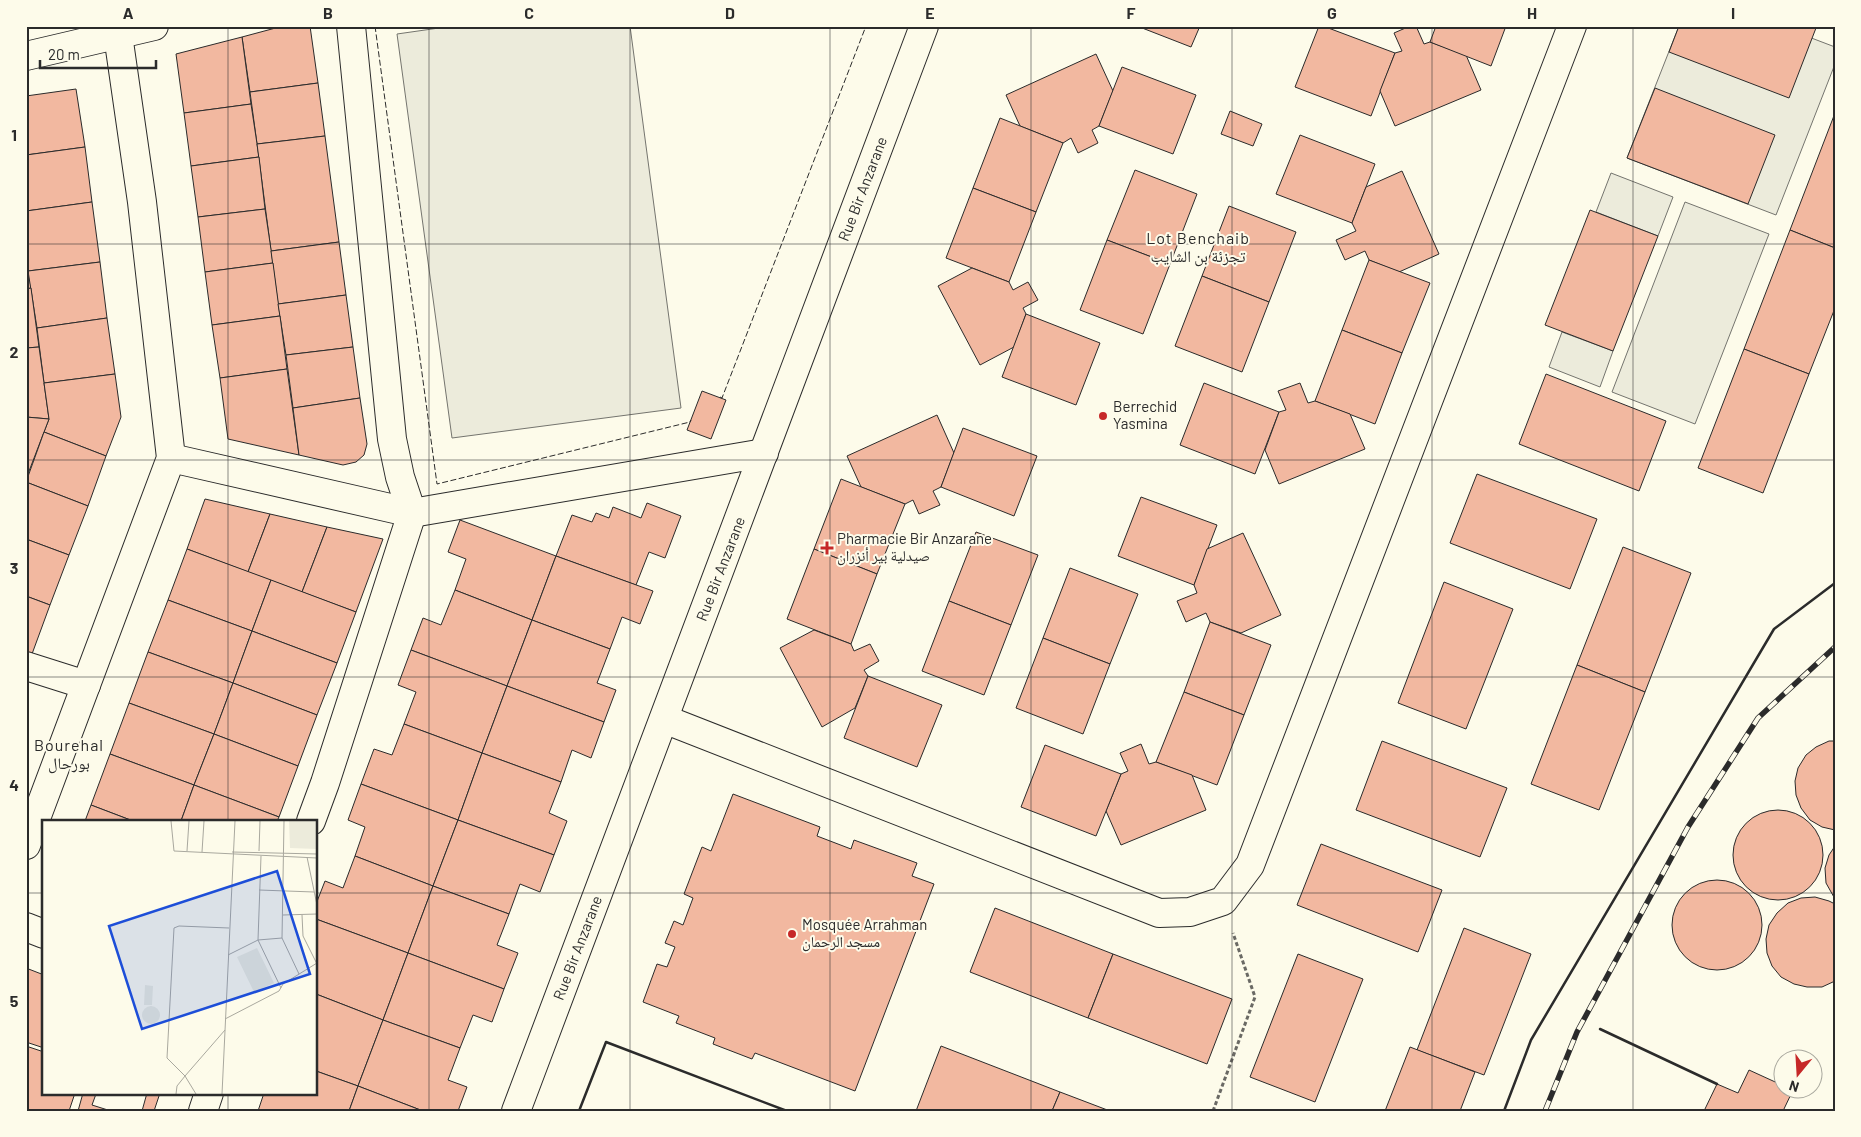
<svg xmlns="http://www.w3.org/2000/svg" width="1861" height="1137" viewBox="0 0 1861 1137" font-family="Barlow,'Noto Naskh Arabic',sans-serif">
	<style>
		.green { fill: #ecebdb; stroke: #74746e }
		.building { fill: #f2b8a0; stroke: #2b2b2b }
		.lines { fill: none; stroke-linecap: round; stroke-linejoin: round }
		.minor-casing { stroke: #2b2b2b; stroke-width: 30 }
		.path { stroke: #6a6964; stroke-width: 3; stroke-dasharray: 4 2.5; stroke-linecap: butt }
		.minor { stroke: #fdfbea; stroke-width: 28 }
		.rail-casing { stroke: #2b2b2b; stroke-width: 5.5 }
		.rail { stroke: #fdfbea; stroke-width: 4; stroke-dasharray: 11; stroke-linecap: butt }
		.fence { stroke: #2b2b2b; stroke-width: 1; stroke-dasharray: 6 2.5; stroke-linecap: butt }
		.wall { stroke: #2b2b2b; stroke-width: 2.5 }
		.grid { fill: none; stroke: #2b2b2b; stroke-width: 1; stroke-opacity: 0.55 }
		.poi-dot { fill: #c62828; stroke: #fdfbea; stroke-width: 2 }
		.labels { text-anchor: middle; stroke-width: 4; stroke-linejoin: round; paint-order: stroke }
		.street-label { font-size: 15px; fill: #2b2b2b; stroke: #fdfbea }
		.poi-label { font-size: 15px; fill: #2b2b2b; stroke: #fdfbea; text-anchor: start }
		.neighbourhood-label { font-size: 16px; letter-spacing: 1px; fill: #2b2b2b; stroke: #fdfbea }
		.inset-road { fill: none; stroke: #a9a89e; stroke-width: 1 }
		.view { fill: #1d4ed8; fill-opacity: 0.15; stroke: #1d4ed8; stroke-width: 2.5 }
		.inset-edge { fill: none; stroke: #2b2b2b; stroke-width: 2.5 }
		.neatline { fill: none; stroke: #2b2b2b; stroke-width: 2 }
		.grid-label { font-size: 16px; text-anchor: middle; font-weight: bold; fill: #2b2b2b }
	</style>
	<rect width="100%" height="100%" fill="#fdfbea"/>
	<!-- green -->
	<g class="green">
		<polygon points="453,26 630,26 681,408 452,438 397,34"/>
		<polygon points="1679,26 1780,26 1835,47 1835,64 1776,215 1627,158"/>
		<polygon points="1611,173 1673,197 1658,236 1596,212"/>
		<polygon points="1685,202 1769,234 1695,424 1612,392"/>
		<polygon points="1562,332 1613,351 1600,387 1549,367"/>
	</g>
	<!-- building -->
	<g class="building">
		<polygon points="283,26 310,26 318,83 250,92 242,37"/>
		<polygon points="1137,26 1200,26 1191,47"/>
		<polygon points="1319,26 1323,26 1395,53 1371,116 1295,87"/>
		<polygon points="1410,26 1416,26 1424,44 1430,42 1466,55 1481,90 1395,126 1380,91 1395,53 1402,51 1394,33"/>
		<polygon points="1436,26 1506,26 1491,66 1430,42"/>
		<polygon points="1679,26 1811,26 1816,28 1789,98 1669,52"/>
		<polygon points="242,37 251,104 184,113 176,54"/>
		<polygon points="1096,54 1113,91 1099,126 1092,130 1098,143 1078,153 1071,138 1063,143 1020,126 1006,95"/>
		<polygon points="1122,67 1196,95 1173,154 1099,126"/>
		<polygon points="318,83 325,136 257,144 250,92"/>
		<polygon points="1655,88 1775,135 1748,204 1627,158"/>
		<polygon points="76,89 85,147 26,155 26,96"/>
		<polygon points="251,104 259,157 191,166 184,113"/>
		<polygon points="1230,111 1262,124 1253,146 1221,134"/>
		<polygon points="1835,113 1835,248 1790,230"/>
		<polygon points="1000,118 1063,143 1036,212 973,188"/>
		<polygon points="1300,135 1375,164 1352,223 1276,194"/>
		<polygon points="325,136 339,242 271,251 257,144"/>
		<polygon points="85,147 92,202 26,211 26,155"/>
		<polygon points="259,157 265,209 198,217 191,166"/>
		<polygon points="1135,170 1197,194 1170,264 1107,240"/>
		<polygon points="1402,171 1439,254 1399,272 1369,260 1365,251 1345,260 1336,240 1356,231 1352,223 1366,187"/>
		<polygon points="973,188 1036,212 1009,282 946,258"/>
		<polygon points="92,202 100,262 28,271 26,252 26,211"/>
		<polygon points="1229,206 1296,232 1269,302 1202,276"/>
		<polygon points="265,209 273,263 205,272 198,217"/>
		<polygon points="1590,210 1658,236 1613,351 1545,325"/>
		<polygon points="1790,230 1835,248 1835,308 1809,374 1744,349"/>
		<polygon points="1107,240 1170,264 1143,334 1080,310"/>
		<polygon points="339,242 346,295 278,304 271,251"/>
		<polygon points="26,252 31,288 26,289"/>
		<polygon points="1369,260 1430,283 1402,353 1342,330"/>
		<polygon points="100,262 107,318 37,328 28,271"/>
		<polygon points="273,263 280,316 212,325 205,272"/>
		<polygon points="972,268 1009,282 1013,290 1028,282 1038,300 1023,308 1026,314 1014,347 980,365 938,286"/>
		<polygon points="1202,276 1269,302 1242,372 1175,346"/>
		<polygon points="31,288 39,347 26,348 26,289"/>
		<polygon points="346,295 353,347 286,355 278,304"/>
		<polygon points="1026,314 1100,343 1076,405 1002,377"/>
		<polygon points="280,316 287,369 220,378 212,325"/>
		<polygon points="107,318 115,374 44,383 37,328"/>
		<polygon points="1342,330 1402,353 1375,424 1315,401"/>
		<polygon points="39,347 49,419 26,417 26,348"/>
		<polygon points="353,347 360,398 293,408 286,355"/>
		<polygon points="1744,349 1809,374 1763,493 1698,468"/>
		<polygon points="287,369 299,455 228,439 220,378"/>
		<polygon points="115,374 121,417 106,456 44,432 49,419 44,383"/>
		<polygon points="1546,374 1666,421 1639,491 1519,444"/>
		<polygon points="1204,383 1279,412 1255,474 1180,445"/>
		<polygon points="1300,383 1308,403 1315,401 1350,414 1365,449 1279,484 1265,450 1279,412 1286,410 1278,391"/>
		<polygon points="702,391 726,400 711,439 687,430"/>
		<polygon points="360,398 367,444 364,455 356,462 343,465 299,455 293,408"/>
		<polygon points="937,415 954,453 941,487 933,491 940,505 919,514 913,500 905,504 861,487 847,456"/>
		<polygon points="26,417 49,419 26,479"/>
		<polygon points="963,428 1037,456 1014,516 941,487"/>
		<polygon points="44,432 106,456 88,506 26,482"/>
		<polygon points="1477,474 1597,519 1570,589 1450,543"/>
		<polygon points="841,479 905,504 877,574 814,549"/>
		<polygon points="26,482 88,506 69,555 26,539"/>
		<polygon points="1141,497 1217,525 1194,585 1118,556"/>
		<polygon points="205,499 270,514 248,572 187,549"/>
		<polygon points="647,503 681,516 665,558 649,552 636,585 556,556 572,515 592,522 596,513 609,518 613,507 641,518"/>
		<polygon points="270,514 327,527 302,592 248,572"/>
		<polygon points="460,520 556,556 532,620 455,590 466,559 448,552"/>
		<polygon points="327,527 383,539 356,612 302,592"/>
		<polygon points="976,532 1038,555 1011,625 949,601"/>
		<polygon points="1243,533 1281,615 1241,633 1210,622 1206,613 1186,622 1177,601 1197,593 1194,585 1207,549"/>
		<polygon points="26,539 69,555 50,605 26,596"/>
		<polygon points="1623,547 1691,573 1645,692 1577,665"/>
		<polygon points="187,549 271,580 252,631 168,600"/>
		<polygon points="814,549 877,574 851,644 787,619"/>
		<polygon points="556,556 653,591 640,624 622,617 610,649 532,620"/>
		<polygon points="1070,568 1138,594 1110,664 1043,638"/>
		<polygon points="271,580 356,612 337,663 252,631"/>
		<polygon points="1444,582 1513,609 1466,729 1398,703"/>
		<polygon points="455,590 532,620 507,686 411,650 423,618 441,625"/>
		<polygon points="26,596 50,605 32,654 26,652"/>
		<polygon points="168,600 252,631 233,683 148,652"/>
		<polygon points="949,601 1011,625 984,695 922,671"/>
		<polygon points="532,620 610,649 597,683 616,690 604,722 507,686"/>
		<polygon points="1210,622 1271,645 1244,715 1184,692"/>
		<polygon points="814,630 851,644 854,651 870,644 879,661 864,670 868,676 855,708 822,727 780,648"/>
		<polygon points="252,631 337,663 317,715 233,683"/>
		<polygon points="1043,638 1110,664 1083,734 1016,708"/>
		<polygon points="411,650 507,686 482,753 404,724 416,692 398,685"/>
		<polygon points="148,652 233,683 214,734 129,703"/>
		<polygon points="1577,665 1645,692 1599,810 1531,784"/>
		<polygon points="868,676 942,705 917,767 844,738"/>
		<polygon points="233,683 317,715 298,766 214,734"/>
		<polygon points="507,686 604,722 591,758 572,750 561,782 482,753"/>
		<polygon points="1184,692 1244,715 1217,785 1156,762"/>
		<polygon points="129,703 214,734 194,785 110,754"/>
		<polygon points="404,724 482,753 458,820 361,784 374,749 392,755"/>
		<polygon points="214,734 298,766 279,817 194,785"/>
		<polygon points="1382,741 1507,788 1480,857 1356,810"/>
		<polygon points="1829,741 1835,741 1835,830 1822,827 1810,820 1801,808 1796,795 1795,781 1798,768 1806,755 1816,747"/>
		<polygon points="1141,744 1149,764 1156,762 1192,775 1206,810 1121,845 1106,811 1121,774 1128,771 1120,753"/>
		<polygon points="1045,745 1121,774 1096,836 1021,807"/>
		<polygon points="482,753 561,782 549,813 567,821 554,855 458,820"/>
		<polygon points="110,754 194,785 181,821 133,821 91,805"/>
		<polygon points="361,784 458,820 433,886 355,856 365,827 348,820"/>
		<polygon points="194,785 279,817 277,821 181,821"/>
		<polygon points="733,794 820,827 817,836 851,849 854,840 917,863 912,876 934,884 855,1091 755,1053 752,1059 713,1044 715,1038 676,1023 679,1016 643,1002 657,964 667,967 675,947 665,943 674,921 683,925 693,898 684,894 702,847 711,851"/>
		<polygon points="91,805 133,821 85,821"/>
		<circle cx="1778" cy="855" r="45"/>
		<polygon points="458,820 554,855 540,892 520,884 509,914 433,886"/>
		<polygon points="1321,844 1442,890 1418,952 1297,905"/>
		<polygon points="1835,846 1835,899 1826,883 1825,868 1829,855"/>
		<polygon points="355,856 433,886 408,953 316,919 316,904 325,881 343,888"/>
		<circle cx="1717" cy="925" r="45"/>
		<polygon points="433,886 509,914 497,945 518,953 504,989 408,953"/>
		<polygon points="1815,897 1829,901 1835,904 1835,981 1822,987 1807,987 1794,984 1781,977 1772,966 1767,953 1766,939 1769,925 1777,913 1788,903 1801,898"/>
		<polygon points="995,908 1113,954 1088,1018 970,972"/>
		<polygon points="316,919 408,953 383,1020 316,994"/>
		<polygon points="1464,928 1531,954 1484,1075 1417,1050"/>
		<polygon points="408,953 504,989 492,1022 473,1015 460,1048 383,1020"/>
		<polygon points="1113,954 1232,999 1207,1064 1088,1018"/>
		<polygon points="1298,954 1363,979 1315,1102 1250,1077"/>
		<polygon points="26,968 44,975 44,1048 26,1042"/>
		<polygon points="316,994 383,1020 358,1086 316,1071"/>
		<polygon points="383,1020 460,1048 448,1080 467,1087 458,1111 423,1111 358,1086"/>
		<polygon points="26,1046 44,1052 44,1093 75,1093 69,1111 26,1111"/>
		<polygon points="941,1046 1060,1092 1052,1111 916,1111"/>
		<polygon points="1410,1047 1475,1072 1460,1111 1385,1111"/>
		<polygon points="1749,1070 1784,1086 1784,1090 1793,1090 1783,1111 1704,1111 1717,1084 1738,1093"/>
		<polygon points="316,1071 358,1086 349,1111 258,1111 264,1093 316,1093"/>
		<polygon points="358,1086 423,1111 349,1111"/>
		<polygon points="1060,1092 1110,1111 1052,1111"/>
		<polygon points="83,1093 96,1094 92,1105 111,1111 78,1111"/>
		<polygon points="147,1093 160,1093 154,1111 142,1111"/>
	</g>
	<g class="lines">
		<!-- minor casing -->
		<g class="minor-casing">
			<g id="minor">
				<polyline points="26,56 154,26"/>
				<polyline points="171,458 412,513 764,453"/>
				<polyline points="26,666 86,685"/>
				<polyline points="664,719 1159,913 1190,912 1223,901 1250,865 1572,26"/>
				<polyline points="311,821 325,783 412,513 400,477 392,439 351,26"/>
				<polyline points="26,845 171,458 142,202 118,35"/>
				<polyline points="26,927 44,934"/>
				<polyline points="203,1111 209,1093"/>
				<polyline points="516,1111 924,26"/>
			</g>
		</g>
		<!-- path -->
		<polyline class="path" points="1213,1111 1255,997 1233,933"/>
		<!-- minor -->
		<use href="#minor" class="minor"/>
		<!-- rail casing -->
		<g class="rail-casing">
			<polyline id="rail" points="1545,1111 1577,1032 1688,827 1758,718 1835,647"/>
		</g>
		<!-- rail -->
		<use href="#rail" class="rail"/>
		<!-- fence -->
		<g class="fence">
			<polyline points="375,26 437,484 690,422 691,420"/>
			<polyline points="720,397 722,398 866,26"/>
		</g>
		<!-- wall -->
		<g class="wall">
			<polyline points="1600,1029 1717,1084"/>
			<polyline points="579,1111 606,1042 787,1111"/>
			<polyline points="1504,1111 1531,1040 1774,629 1835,583"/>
		</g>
	</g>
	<!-- grid -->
	<path class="grid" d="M228,26V821M429,26V1111M630,26V1111M830,26V1111M1031,26V1111M1232,26V1111M1432,26V1111M1633,26V1111M26,244H1835M26,460H1835M26,677H1835M26,893H44M316,893H1835M228,1093V1111"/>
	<!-- markers -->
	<g class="poi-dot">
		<circle cx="1103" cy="416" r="5"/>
		<path d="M824.5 540.5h5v5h5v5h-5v5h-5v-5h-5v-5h5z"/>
		<circle cx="792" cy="934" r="5"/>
	</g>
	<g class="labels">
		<!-- street labels -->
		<g class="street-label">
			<text transform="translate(863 189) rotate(-69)" y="5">Rue Bir Anzarane</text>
			<text transform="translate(721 569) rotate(-69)" y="5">Rue Bir Anzarane</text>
			<text transform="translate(578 948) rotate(-69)" y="5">Rue Bir Anzarane</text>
		</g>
		<!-- poi labels -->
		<g class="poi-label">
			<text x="1113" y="412">Berrechid<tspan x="1113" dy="17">Yasmina</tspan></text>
			<text x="837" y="544">Pharmacie Bir Anzarane<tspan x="837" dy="17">صيدلية بير أنزران</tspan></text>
			<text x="802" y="930">Mosquée Arrahman<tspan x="802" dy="17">مسجد الرحمان</tspan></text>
		</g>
		<!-- neighbourhood labels -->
		<g class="neighbourhood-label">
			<text x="1198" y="244">Lot Benchaib<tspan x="1198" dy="18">تجزئة بن الشايب</tspan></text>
			<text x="69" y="751">Bourehal<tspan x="69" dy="18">بورحال</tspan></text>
		</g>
	</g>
	<!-- overview -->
	<g transform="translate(42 820)">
		<rect width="275" height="275" fill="#fdfbea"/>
		<path d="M247,1H275V29L248,28ZM215,128L232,163L212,172L195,137ZM103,165L111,166L110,185H102ZM100 195a9 9 0 1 1 18 0a9 9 0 1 1-18 0Z" fill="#ecebdb"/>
		<path class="inset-road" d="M129,1L132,31L275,38M242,1L240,118L257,154M145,31L147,1M217,31L218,1M160,32L162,1M190,32L275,34M219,36L216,120L239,168M265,37L275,85M217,70L272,72M241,95L275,94M260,95L261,116L275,144M186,135L216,120L240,118M183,199L237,171L241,164L275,143M183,210L143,256L125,238L132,108L137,106L187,108M134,274L135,266L143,256L154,274M180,274L193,1"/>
		<path class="view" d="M235,51L268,154L100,209L67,106Z"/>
		<rect width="275" height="275" class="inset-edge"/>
	</g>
	<!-- border -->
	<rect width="1861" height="1137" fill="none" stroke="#fdfbea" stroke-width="55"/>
	<!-- north arrow -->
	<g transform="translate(1798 1074) rotate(198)"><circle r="24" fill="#fdfbea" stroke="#a9a89e"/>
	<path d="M0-4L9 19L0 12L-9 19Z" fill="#c62828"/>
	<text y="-8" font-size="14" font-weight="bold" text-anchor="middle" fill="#2b2b2b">N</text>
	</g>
	<!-- scale -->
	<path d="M40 60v8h116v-8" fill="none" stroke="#2b2b2b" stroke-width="2.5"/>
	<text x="48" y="60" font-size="15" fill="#2b2b2b" stroke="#fdfbea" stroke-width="4" paint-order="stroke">20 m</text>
	<rect x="28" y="28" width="1806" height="1082" class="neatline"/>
	<g class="grid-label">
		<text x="128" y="19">A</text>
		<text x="328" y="19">B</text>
		<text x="529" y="19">C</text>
		<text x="730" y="19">D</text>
		<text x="930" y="19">E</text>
		<text x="1131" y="19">F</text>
		<text x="1332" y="19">G</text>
		<text x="1532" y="19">H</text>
		<text x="1733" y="19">I</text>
		<text x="14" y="141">1</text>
		<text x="14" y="358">2</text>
		<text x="14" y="574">3</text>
		<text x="14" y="791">4</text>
		<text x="14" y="1007">5</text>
	</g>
</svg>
